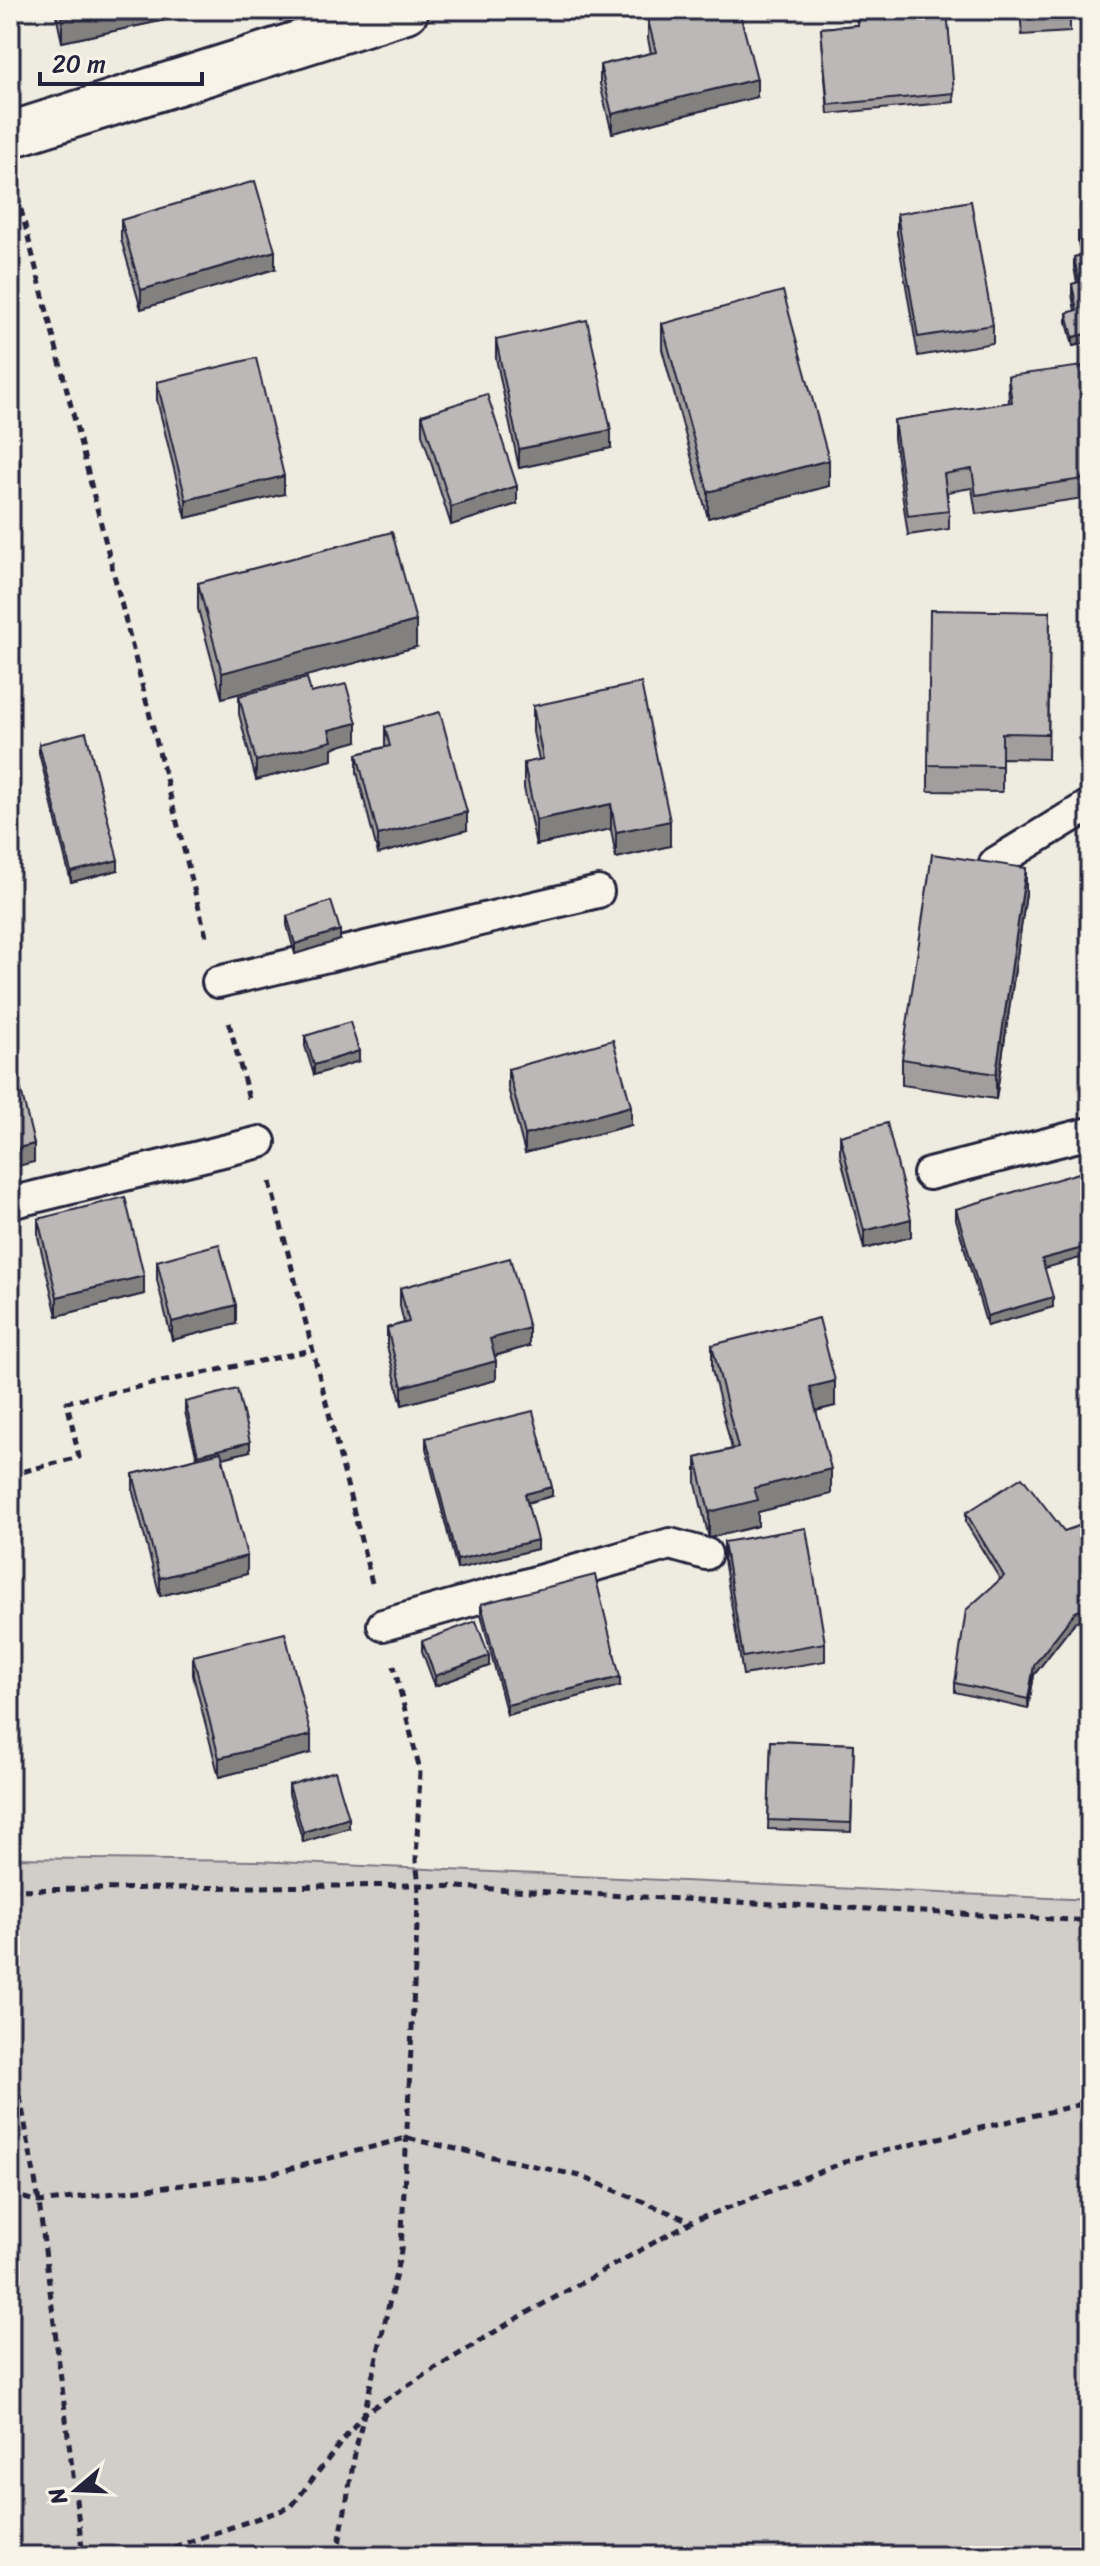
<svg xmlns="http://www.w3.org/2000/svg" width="1100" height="2566" viewBox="0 0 1100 2566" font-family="Sriracha,sans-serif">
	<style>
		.green { fill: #d1cdc9; stroke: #7a7882; stroke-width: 2 }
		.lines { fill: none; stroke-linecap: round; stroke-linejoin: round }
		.lane-casing { stroke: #22223b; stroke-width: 36 }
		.street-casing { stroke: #22223b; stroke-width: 50 }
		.path { stroke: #22223b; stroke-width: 5; stroke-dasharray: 8 6; stroke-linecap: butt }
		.lane { stroke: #f7f3e8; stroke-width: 30 }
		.street { stroke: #f7f3e8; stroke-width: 44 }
		.wall { fill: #a19e9d; stroke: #22223b; stroke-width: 2 }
		.shaded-wall { fill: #838180; stroke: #22223b; stroke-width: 2 }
		.building { fill: #bbb8b7; stroke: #22223b; stroke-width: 2 }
	</style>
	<rect width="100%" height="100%" fill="#eeebe1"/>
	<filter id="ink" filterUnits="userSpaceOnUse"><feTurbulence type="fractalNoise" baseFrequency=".0125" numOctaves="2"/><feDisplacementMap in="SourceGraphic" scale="16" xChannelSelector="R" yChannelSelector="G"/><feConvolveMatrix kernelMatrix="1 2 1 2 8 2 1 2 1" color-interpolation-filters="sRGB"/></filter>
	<g filter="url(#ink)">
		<!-- green -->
		<polygon class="green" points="10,1858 256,1861 1090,1900 1090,2556 10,2556"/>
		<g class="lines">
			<!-- lane casing -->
			<g class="lane-casing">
				<g id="lane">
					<polyline points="995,863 1090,805"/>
					<polyline points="218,982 598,892"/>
					<polyline points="929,1174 1090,1133"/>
					<polyline points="10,1203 260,1142"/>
					<polyline points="383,1625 670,1544 706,1554"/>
				</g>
			</g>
			<!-- street casing -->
			<g class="street-casing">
				<polyline id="street" points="10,135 406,10"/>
			</g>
			<!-- path -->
			<g class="path">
				<polyline points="14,182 207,940"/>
				<polyline points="229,1023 250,1103"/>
				<polyline points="270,1182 372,1583"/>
				<polyline points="10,1475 79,1457 67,1402 312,1350"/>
				<polyline points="10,1890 419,1885 1090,1921"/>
				<polyline points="10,2041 39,2202 83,2556"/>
				<polyline points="10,2194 39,2202 266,2175 406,2138 580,2176 690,2221"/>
				<polyline points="147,2556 291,2507 364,2413 509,2323 691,2222 855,2158 1090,2102"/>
				<polyline points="337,2556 355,2453 401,2251 419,1885 416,1861 420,1771 394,1666"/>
			</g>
			<!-- lane -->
			<use href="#lane" class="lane"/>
			<!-- street -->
			<use href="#street" class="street"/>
		</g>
		<!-- wall -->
		<g class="wall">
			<polygon points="55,10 175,10 175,18 62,42"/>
			<polygon points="856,10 947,10 954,102 828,114 821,28 857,25"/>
			<polygon points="1020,10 1070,10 1070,32 1022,35"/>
			<polygon points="648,20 757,97 612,133 600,84 600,65 651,53 648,39"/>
			<polygon points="1090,183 1090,342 1073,346 1067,322 1067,313 1075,311 1072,294 1072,284 1077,283 1074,267 1074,257 1081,255 1078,242 1078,232 1083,231 1080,218 1080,208 1088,207 1085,194 1085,184"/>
			<polygon points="897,214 993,325 993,343 918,356 897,233"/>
			<polygon points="121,220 275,269 141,309 121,239"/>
			<polygon points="662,324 829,486 708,518 662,349"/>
			<polygon points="496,340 611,448 519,468 496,358"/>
			<polygon points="1008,376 1090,416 1090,497 976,514 972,488 947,492 949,511 949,529 908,535 894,438 894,420 1009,403"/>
			<polygon points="157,382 284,494 186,518 157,400"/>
			<polygon points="422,415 517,504 451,525 422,434"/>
			<polygon points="198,583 416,647 222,698 198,609"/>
			<polygon points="1050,612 1048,759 1002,758 1002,792 928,791 928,765"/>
			<polygon points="311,693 357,741 332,748 332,760 256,780 239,714 239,696"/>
			<polygon points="533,706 670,846 616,858 611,829 536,845 524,788 524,763 539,760 533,732"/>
			<polygon points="385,727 467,830 378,854 357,772 357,754 385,747"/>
			<polygon points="39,744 118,870 71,882 39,753"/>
			<polygon points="1026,894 996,1099 902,1085 902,1059"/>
			<polygon points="287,916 340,940 295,954 287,925"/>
			<polygon points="305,1036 359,1061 314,1075 305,1046"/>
			<polygon points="508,1069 631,1125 525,1153 508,1088"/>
			<polygon points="840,1136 911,1237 864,1249 840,1154"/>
			<polygon points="956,1209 1090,1255 1044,1268 1053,1307 987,1326 956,1219"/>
			<polygon points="38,1219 144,1294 57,1316 38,1237"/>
			<polygon points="157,1261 236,1324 172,1340 157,1280"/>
			<polygon points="400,1288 529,1346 495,1356 496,1380 402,1405 387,1346 387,1328 404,1323 400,1306"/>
			<polygon points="712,1345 835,1406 816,1411 831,1494 758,1512 758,1526 709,1538 696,1484 696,1458 732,1449 712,1370"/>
			<polygon points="185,1402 250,1451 223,1458 247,1574 160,1596 133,1492 133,1474 197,1458 185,1412"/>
			<polygon points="426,1438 552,1496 527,1503 537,1549 457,1569 426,1448"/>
			<polygon points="966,1513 1075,1622 1034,1675 1028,1709 955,1692 955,1683 1000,1579 966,1523"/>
			<polygon points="724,1542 825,1643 825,1661 743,1675 724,1560"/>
			<polygon points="481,1604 620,1686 507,1715 481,1614"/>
			<polygon points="422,1641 489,1666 435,1686 422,1651"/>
			<polygon points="193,1656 311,1753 219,1777 193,1675"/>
			<polygon points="771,1741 854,1744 851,1832 768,1829"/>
			<polygon points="289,1785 349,1828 303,1842 289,1794"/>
		</g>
		<!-- shaded-wall -->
		<g class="shaded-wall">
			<polygon points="94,10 175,10 175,18 62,42 62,17"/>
			<polygon points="757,79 757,97 612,133 612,114"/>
			<polygon points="275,251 275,269 141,309 141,290"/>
			<polygon points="1090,333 1090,342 1073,346 1073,337"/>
			<polygon points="611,430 611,448 519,468 519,449"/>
			<polygon points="829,460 829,486 708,518 708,492"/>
			<polygon points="20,463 20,489 10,491 10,465"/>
			<polygon points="284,476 284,494 186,518 186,500"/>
			<polygon points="517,486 517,504 451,525 451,507"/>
			<polygon points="18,588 18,614 10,616 10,590"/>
			<polygon points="416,621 416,647 222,698 222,673"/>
			<polygon points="357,723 357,741 332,748 332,760 256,780 256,761 329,730"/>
			<polygon points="611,804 611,829 536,845 536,820"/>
			<polygon points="467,812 467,830 378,854 378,835"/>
			<polygon points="670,821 670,846 616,858 616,832"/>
			<polygon points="118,860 118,870 71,882 71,872"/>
			<polygon points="1026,868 1026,894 996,1099 996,1074"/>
			<polygon points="340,930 340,940 295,954 295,944"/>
			<polygon points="359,1051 359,1061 314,1075 314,1065"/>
			<polygon points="631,1106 631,1125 525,1153 525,1135"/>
			<polygon points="34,1144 34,1162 10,1168 10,1150"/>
			<polygon points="911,1219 911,1237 864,1249 864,1231"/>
			<polygon points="1090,1246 1090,1255 1042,1269 1042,1259"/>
			<polygon points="144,1276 144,1294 57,1316 57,1297"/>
			<polygon points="1053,1297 1053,1307 987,1326 987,1316"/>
			<polygon points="236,1305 236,1324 172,1340 172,1322"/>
			<polygon points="529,1328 529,1346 490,1357 490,1339"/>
			<polygon points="496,1361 496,1380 402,1405 402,1387"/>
			<polygon points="835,1381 835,1406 810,1412 810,1387"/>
			<polygon points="250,1442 250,1451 198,1464 198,1455"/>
			<polygon points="831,1469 831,1494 758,1512 758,1526 709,1538 709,1512 754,1488"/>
			<polygon points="552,1487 552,1496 525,1503 525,1494"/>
			<polygon points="537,1540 537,1549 457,1569 457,1560"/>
			<polygon points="247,1556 247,1574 160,1596 160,1578"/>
			<polygon points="1090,1606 1090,1616 1075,1622 1034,1675 1028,1709 1028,1699 1034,1665 1075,1612"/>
			<polygon points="489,1656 489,1666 435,1686 435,1676"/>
			<polygon points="620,1677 620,1686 507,1715 507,1705"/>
			<polygon points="311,1735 311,1753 219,1777 219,1758"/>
			<polygon points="349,1818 349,1828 303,1842 303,1832"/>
		</g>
		<!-- building -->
		<g class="building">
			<polygon points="60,10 94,10 62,17"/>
			<polygon points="689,10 739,10 757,79 612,114 600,65 656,52 648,20"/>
			<polygon points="857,10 947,10 954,93 828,105 821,28 858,25"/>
			<polygon points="1021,10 1070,10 1070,13 1022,17"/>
			<polygon points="255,181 275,251 141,290 121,220"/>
			<polygon points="1090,183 1090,333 1073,337 1067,313 1077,310 1072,284 1079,282 1074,257 1083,255 1078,232 1086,231 1080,208 1090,206 1085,184"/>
			<polygon points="971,201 993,325 918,337 897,214"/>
			<polygon points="783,291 829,460 708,492 662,324"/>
			<polygon points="587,320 611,430 519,449 496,340"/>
			<polygon points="256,358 284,476 186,500 157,382"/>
			<polygon points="1082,366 1090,416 1090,478 976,495 972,469 944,474 949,511 908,516 894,420 1012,402 1008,376"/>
			<polygon points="487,394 517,486 451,507 422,415"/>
			<polygon points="10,423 20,463 10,465"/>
			<polygon points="392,532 416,621 222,673 198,583"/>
			<polygon points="10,556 18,588 10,590"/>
			<polygon points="930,610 1050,612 1048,734 1002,733 1002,766 928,765"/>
			<polygon points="307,678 311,693 346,684 357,723 329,730 332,741 256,761 239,696"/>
			<polygon points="641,683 670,821 616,832 611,804 536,820 524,763 543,759 533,706"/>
			<polygon points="440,712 467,812 378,835 357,754 390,746 385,727"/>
			<polygon points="86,732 118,860 71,872 39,744"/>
			<polygon points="932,854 1026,868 996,1074 902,1059"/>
			<polygon points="331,901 340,930 295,944 287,916"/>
			<polygon points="350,1022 359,1051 314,1065 305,1036"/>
			<polygon points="613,1040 631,1106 525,1135 508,1069"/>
			<polygon points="10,1045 34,1144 10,1150"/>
			<polygon points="887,1123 911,1219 864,1231 840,1136"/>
			<polygon points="1082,1172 1090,1199 1090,1246 1042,1259 1053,1297 987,1316 956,1209"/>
			<polygon points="125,1197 144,1276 57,1297 38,1219"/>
			<polygon points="219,1244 236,1305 172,1322 157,1261"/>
			<polygon points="510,1258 529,1328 490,1339 496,1361 402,1387 387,1328 409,1322 400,1288"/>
			<polygon points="819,1318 835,1381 810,1387 831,1469 754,1488 758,1500 709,1512 696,1458 738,1448 712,1345"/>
			<polygon points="237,1389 250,1442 198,1455 185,1402"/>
			<polygon points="533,1411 552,1487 525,1494 537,1540 457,1560 426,1438"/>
			<polygon points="221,1452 247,1556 160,1578 133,1474"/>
			<polygon points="1022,1477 1064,1531 1090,1522 1090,1606 1075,1612 1034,1665 1028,1699 955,1683 966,1610 1004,1576 966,1513"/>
			<polygon points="806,1528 825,1643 743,1657 724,1542"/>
			<polygon points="595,1575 620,1677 507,1705 481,1604"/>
			<polygon points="476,1621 489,1656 435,1676 422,1641"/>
			<polygon points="285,1633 311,1735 219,1758 193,1656"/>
			<polygon points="771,1741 854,1744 851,1823 768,1820"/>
			<polygon points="335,1771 349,1818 303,1832 289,1785"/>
		</g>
	</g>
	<!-- margin -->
	<rect width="1100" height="2566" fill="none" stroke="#f7f3e8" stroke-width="40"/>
	<rect x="20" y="20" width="1060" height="2526" fill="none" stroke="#22223b" stroke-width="3" filter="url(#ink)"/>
	<!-- north arrow -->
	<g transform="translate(76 2490) rotate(251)" stroke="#f7f3e8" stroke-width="6" paint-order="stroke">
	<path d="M0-6L14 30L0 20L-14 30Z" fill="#22223b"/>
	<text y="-12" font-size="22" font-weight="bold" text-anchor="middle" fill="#22223b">N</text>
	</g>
	<!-- scale -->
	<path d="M40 72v12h162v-12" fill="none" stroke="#22223b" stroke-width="4"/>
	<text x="52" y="72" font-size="24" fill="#22223b" stroke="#f7f3e8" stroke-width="6" paint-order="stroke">20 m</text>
</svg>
